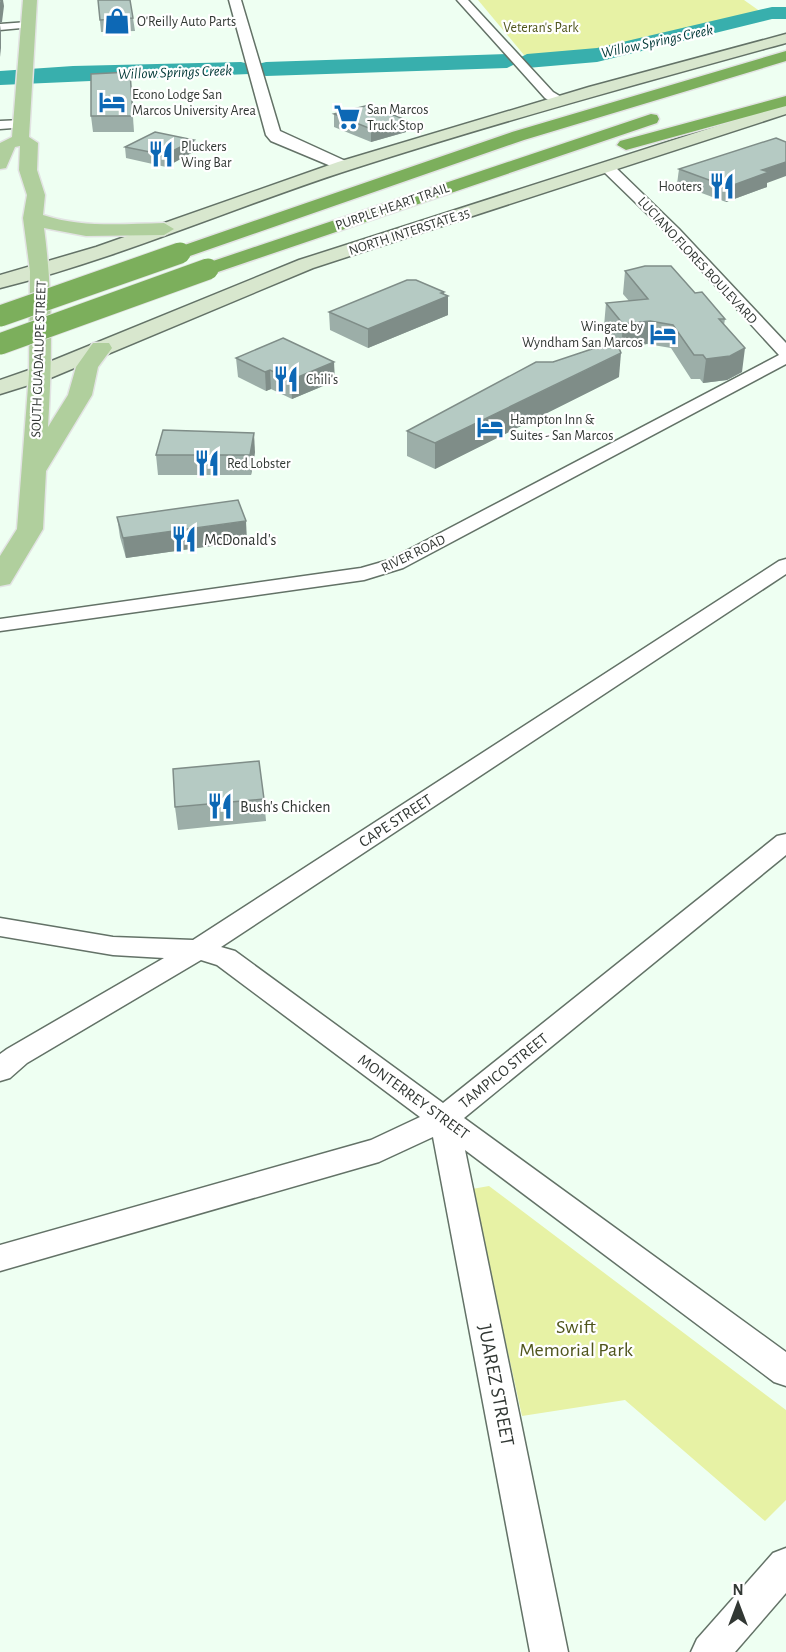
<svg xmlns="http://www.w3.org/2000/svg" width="786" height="1652" viewBox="0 0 786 1652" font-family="'Alegreya Sans',sans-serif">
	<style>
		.green { fill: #e7f2a5 }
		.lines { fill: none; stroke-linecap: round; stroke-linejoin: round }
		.river { fill: #38afad; fill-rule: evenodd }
		.minor-casing { stroke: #637267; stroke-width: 3 }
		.tertiary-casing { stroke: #637267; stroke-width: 3 }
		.secondary-casing { stroke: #637267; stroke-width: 3 }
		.primary-casing { stroke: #e2e3e3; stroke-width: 3 }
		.motorway-casing { stroke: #e2e3e3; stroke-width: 3 }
		.minor { fill: #fff; fill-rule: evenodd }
		.tertiary { fill: #fff; fill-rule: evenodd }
		.secondary { fill: #d8e7ce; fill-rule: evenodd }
		.primary { fill: #b0cf9d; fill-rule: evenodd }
		.motorway { fill: #7caf5c; fill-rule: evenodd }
		.motorway-bridge-casing { stroke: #e2e3e3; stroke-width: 23; stroke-linecap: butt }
		.motorway-bridge { stroke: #7caf5c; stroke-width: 21 }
		.wall { fill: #9caea8 }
		.shaded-wall { fill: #7f8d88 }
		.building { fill: #b5cac3; stroke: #7f8d88; stroke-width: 1.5 }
		.labels { text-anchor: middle; stroke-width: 4.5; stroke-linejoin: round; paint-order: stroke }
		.far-poi-label { font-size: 14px; fill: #323834; stroke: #fff; text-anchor: start }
		.far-park-label { font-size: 14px; fill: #4f551c; stroke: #fff }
		.far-street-label { font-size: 14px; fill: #323834; stroke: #fff }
		.far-water-label { font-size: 15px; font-style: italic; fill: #003837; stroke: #fff }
		.poi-label { font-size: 16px; fill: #323834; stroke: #fff; text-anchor: start }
		.street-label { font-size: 16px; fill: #323834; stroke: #fff }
		.near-park-label { font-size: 20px; fill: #4f551c; stroke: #fff }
		.near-street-label { font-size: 20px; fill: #323834; stroke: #fff }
	</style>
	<rect width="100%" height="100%" fill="#eefff2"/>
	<!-- green -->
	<g class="green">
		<polygon points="478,0 744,0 761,12 583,52 524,55"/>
		<polygon points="489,1186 786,1410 786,1500 765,1521 625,1400 522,1416 472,1189"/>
	</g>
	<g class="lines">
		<!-- river -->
		<g class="river">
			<polygon points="772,7 786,7 786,19 772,19 597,62 527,68 517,63 507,68 266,76 258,74 255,69 258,64 266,62 507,54 517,59 527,54 597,48"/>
			<polygon points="241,62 249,64 252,69 249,74 0,85 0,71 73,66"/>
		</g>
		<!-- minor casing -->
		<g class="minor-casing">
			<g id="minor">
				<polygon points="457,0 468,0 553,92 563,98 563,104 555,104 545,98"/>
				<polygon points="28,22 32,23 32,27 0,30 0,24"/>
				<polygon points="22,120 28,124 26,127 0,129 0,121"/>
				<polygon points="608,164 613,165 679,229 786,343 786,364 403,568 364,580 0,631 0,619 361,568 389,560 779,355 669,235 603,171 603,165"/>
				<polygon points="786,559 786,574 221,947 235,951 443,1103 777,836 786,834 786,855 464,1118 786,1352 786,1386 774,1382 465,1150 568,1652 530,1652 433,1137 379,1162 0,1271 0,1245 371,1140 420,1117 217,965 201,960 27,1063 10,1078 0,1081 0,1054 7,1049 164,958 113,955 0,936 0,918 113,937 193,940 779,561"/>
				<polygon points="786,1548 786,1593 735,1652 691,1652 697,1639 773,1553"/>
			</g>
		</g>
		<!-- tertiary casing -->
		<g class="tertiary-casing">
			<polygon id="tertiary" points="229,0 241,0 280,131 350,163 352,166 350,169 338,169 271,141 266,135"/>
		</g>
		<!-- secondary casing -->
		<g class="secondary-casing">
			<g id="secondary">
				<path d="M786,34V43C641,83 495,123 352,169C234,207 120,258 0,288V275L96,247L338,162L589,87Z"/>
				<polygon points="786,104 786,114 313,268 48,379 0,394 0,380 32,369 299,260"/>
			</g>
		</g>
		<!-- primary casing -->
		<g class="primary-casing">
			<path id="primary" d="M23,0H37L29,137L38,143L37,170L45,195L43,215C82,228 123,224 164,223L174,229L164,235L86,236L44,228C53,294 52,361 48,427L68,395L76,367L93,343H109L112,348L98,367L92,395L46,471L43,529L10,584L0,586V556L17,529L29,374L30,271L23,218L27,195L19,170L20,146L15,147L6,168L0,169V143L12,137Z"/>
		</g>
		<!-- motorway casing -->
		<g class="motorway-casing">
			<g id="motorway">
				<polygon points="786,51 786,61 524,140 187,257 173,257 170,253 173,249 512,132"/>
				<polygon points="786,96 786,106 626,150 617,145 620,141"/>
				<polygon points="651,114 657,115 659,119 657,123 215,273 201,273 198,269 201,265"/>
			</g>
		</g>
		<!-- minor -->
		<use href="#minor" class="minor"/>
		<!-- tertiary -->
		<use href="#tertiary" class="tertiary"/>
		<!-- secondary -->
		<use href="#secondary" class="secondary"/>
		<!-- primary -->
		<use href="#primary" class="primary"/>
		<!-- motorway -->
		<use href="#motorway" class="motorway"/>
		<!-- motorway-bridge casing -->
		<g class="motorway-bridge-casing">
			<g id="motorway-bridge">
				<polyline points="0,316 180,253"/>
				<polyline points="0,344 208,269"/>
			</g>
		</g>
		<!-- motorway-bridge -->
		<use href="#motorway-bridge" class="motorway-bridge"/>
	</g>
	<!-- wall -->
	<g class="wall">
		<polygon points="98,0 133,18 135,31 101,32"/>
		<polygon points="131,87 134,132 93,132 91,116"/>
		<polygon points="334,114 406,132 371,142 334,127"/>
		<polygon points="194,140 195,151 166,167 126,158 125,147"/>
		<polygon points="679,169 767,183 767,187 726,202 677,184"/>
		<polygon points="625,271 695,293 725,319 724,325 742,372 727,380 703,383 700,379 691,379 671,348 647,344 621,348 604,326 606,303 629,301 623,294"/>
		<polygon points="444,292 444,295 448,296 448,315 368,348 330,330 329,312"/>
		<polygon points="236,358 335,381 292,399 271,389 266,391 238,377"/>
		<polygon points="619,377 435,469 407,456 407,431"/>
		<polygon points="255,452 251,475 158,475 156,455"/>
		<polygon points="117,517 247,541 126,558 120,537"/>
		<polygon points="264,799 266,821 178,830 175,807"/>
	</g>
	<!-- shaded-wall -->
	<g class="shaded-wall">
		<polygon points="2,0 3,0 4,6 2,22 0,23 0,11"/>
		<polygon points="0,25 1,32 1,57 0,48"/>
		<polygon points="406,120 406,132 371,142 371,129"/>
		<polygon points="194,140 195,151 166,167 165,155"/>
		<polygon points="786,162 786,176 767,183 767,187 726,202 728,187 762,170"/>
		<polygon points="444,292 444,298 448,296 448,315 368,348 368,329"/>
		<polygon points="650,321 647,344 621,348 623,324"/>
		<polygon points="745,348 742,372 727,380 703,383 706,359"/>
		<polygon points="621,353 619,377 435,469 435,443"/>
		<polygon points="334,362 335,381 292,399 291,380"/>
		<polygon points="270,370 271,389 266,391 265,372"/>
		<polygon points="254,433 255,452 251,475 250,455"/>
		<polygon points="246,521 247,541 126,558 123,538"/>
	</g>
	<!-- building -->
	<g class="building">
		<polygon points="0,0 2,0 0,11"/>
		<polygon points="98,0 130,0 133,18 100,20"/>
		<polygon points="130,72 133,116 91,116 91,74"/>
		<polygon points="369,105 406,120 371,129 334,114"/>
		<polygon points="155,132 194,140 165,155 125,147"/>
		<polygon points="776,138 786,142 786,162 762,170 769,172 728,187 679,169"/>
		<polygon points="645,266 671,266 695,293 702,292 725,319 719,319 745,348 730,356 706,359 703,355 694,355 673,325 650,321 623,324 606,303 648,299 625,271"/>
		<polygon points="407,280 416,280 444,292 441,293 448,296 368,329 329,312"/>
		<polygon points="283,338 334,362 291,380 270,370 265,372 236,358"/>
		<polygon points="616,341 621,353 435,443 407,431 536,362 553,362"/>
		<polygon points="163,430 254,433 250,455 156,455"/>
		<polygon points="238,500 246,521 123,538 117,517"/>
		<polygon points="259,761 264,799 175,807 173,769"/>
	</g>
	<!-- icons -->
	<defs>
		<g id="shop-bare" transform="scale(2.07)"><path d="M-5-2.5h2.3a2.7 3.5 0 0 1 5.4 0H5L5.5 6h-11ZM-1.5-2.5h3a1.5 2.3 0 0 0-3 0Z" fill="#0d68b5" stroke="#fff" stroke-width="2.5" paint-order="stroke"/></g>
		<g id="hotel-bare" transform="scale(2.07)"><path d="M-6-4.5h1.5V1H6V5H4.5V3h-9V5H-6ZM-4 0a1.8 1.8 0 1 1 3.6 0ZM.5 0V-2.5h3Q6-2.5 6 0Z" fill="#0d68b5" stroke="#fff" stroke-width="2.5" paint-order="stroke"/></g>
		<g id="supermarket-bare" transform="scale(2.07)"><path d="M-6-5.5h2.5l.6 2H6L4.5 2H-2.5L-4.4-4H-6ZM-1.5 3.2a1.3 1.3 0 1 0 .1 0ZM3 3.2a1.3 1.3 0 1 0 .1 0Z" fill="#0d68b5" stroke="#fff" stroke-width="2.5" paint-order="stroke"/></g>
		<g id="restaurant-bare" transform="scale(2.07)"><path d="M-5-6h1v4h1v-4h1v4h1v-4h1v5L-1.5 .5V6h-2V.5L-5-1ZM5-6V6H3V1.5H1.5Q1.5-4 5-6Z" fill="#0d68b5" stroke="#fff" stroke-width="2.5" paint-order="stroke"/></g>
	</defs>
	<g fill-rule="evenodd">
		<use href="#shop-bare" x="117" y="21"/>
		<use href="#hotel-bare" x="112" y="102"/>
		<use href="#supermarket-bare" x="347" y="117"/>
		<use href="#restaurant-bare" x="161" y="154"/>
		<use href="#restaurant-bare" x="722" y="186"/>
		<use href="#hotel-bare" x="663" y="334"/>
		<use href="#restaurant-bare" x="286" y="379"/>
		<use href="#hotel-bare" x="490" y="427"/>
		<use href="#restaurant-bare" x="207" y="463"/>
		<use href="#restaurant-bare" x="184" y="539"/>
		<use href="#restaurant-bare" x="220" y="806"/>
	</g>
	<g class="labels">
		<!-- far-poi labels -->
		<g class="far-poi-label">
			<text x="137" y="26">O'Reilly Auto Parts</text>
			<text x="132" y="99">Econo Lodge San<tspan x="132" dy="16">Marcos University Area</tspan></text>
			<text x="367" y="114">San Marcos<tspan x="367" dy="16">Truck Stop</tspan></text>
			<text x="181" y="151">Pluckers<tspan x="181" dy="16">Wing Bar</tspan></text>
			<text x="702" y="191" text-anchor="end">Hooters</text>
			<text x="643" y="331" text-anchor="end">Wingate by<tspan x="643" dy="16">Wyndham San Marcos</tspan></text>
			<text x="306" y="384">Chili's</text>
			<text x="510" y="424">Hampton Inn &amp;<tspan x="510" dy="16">Suites - San Marcos</tspan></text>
			<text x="227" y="468">Red Lobster</text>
		</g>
		<!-- far-park labels -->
		<g class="far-park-label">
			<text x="541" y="32">Veteran's Park</text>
		</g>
		<!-- far-street labels -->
		<g class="far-street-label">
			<text transform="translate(392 206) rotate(-19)" y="5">PURPLE HEART TRAIL</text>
			<text transform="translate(409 231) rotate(-18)" y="5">NORTH INTERSTATE 35</text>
			<text transform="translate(698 260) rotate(47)" y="5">LUCIANO FLORES BOULEVARD</text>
			<text transform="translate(38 359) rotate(-88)" y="5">SOUTH GUADALUPE STREET</text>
			<text transform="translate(413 553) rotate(-26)" y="5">RIVER ROAD</text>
		</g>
		<!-- far-water labels -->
		<g class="far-water-label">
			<text transform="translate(657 41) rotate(-12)" y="5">Willow Springs Creek</text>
			<text transform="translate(175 72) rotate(-2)" y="5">Willow Springs Creek</text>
		</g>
		<!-- poi labels -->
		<g class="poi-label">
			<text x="204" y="545">McDonald's</text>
			<text x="240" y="812">Bush's Chicken</text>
		</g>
		<!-- street labels -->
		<g class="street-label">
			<text transform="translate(395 820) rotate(-33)" y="6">CAPE STREET</text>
			<text transform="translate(503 1070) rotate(-39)" y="6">TAMPICO STREET</text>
			<text transform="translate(414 1096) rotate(36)" y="6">MONTERREY STREET</text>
		</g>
		<!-- near-park labels -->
		<g class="near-park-label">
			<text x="576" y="1333">Swift<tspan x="576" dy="23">Memorial Park</tspan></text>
		</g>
		<!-- near-street labels -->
		<g class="near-street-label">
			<text transform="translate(497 1385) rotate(79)" y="7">JUAREZ STREET</text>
		</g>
	</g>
	<!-- north arrow -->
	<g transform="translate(738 1604)" stroke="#ffffff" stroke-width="4.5" paint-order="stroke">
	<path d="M0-4.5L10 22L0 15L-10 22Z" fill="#323834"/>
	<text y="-9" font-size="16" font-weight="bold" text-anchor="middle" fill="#323834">N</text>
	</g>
</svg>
